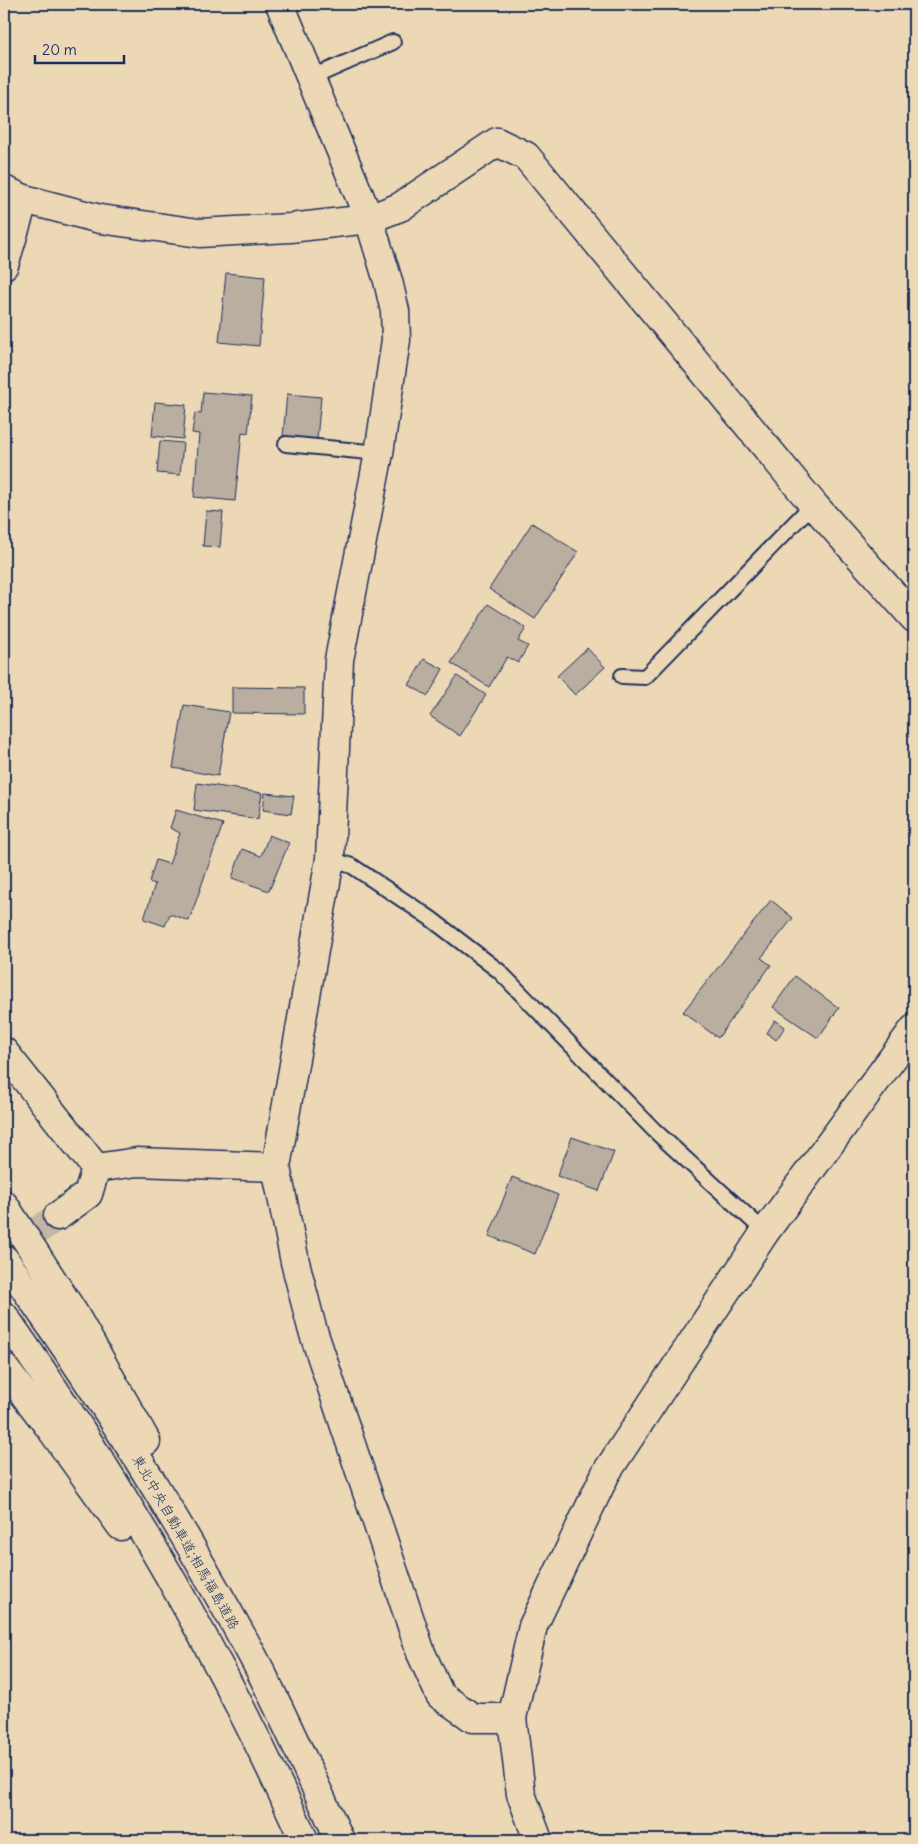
<svg xmlns="http://www.w3.org/2000/svg" width="918" height="1844" viewBox="0 0 918 1844" font-family="Delius,'Klee One',sans-serif">
	<style>
		.building { fill: #b9aea0; stroke: #1b2f5e }
		.lines { fill: none; stroke-linecap: round; stroke-linejoin: round }
		.minor-tunnel { stroke: #c3b6a4; stroke-width: 28; stroke-dasharray: 28 14; stroke-linecap: butt }
		.service-casing { stroke: #1b2f5e; stroke-width: 18 }
		.minor-casing { stroke: #1b2f5e; stroke-width: 31 }
		.tertiary-casing { stroke: #1b2f5e; stroke-width: 31 }
		.motorway-casing { stroke: #1b2f5e; stroke-width: 31 }
		.service { stroke: #edd8b6; stroke-width: 14 }
		.minor { stroke: #edd8b6; stroke-width: 28 }
		.tertiary { stroke: #edd8b6; stroke-width: 28 }
		.motorway { stroke: #edd8b6; stroke-width: 28 }
		.labels { text-anchor: middle; stroke-width: 4.5; stroke-linejoin: round; paint-order: stroke }
		.street-label { font-size: 14px; fill: #1b2f5e; stroke: #edd8b6 }
	</style>
	<rect width="100%" height="100%" fill="#edd8b6"/>
	<filter id="ink" filterUnits="userSpaceOnUse"><feTurbulence type="fractalNoise" baseFrequency=".02" numOctaves="2"/><feDisplacementMap in="SourceGraphic" scale="10" xChannelSelector="R" yChannelSelector="G"/><feConvolveMatrix kernelMatrix="1 2 1 2 8 2 1 2 1" color-interpolation-filters="sRGB"/></filter>
	<g filter="url(#ink)">
		<!-- building -->
		<g class="building">
			<polygon points="226,273 265,277 259,346 219,342"/>
			<polygon points="203,392 252,396 248,433 242,432 235,501 194,497 199,434 192,433 195,413 201,414"/>
			<polygon points="287,394 321,397 317,439 283,436"/>
			<polygon points="155,402 186,405 183,439 152,436"/>
			<polygon points="160,441 183,443 180,475 157,473"/>
			<polygon points="206,511 223,512 220,547 203,546"/>
			<polygon points="532,523 578,552 535,619 489,589"/>
			<polygon points="488,604 526,628 518,641 528,646 518,663 507,657 489,687 451,663"/>
			<polygon points="587,648 605,667 575,695 557,676"/>
			<polygon points="424,659 443,669 428,696 409,685"/>
			<polygon points="457,676 486,695 460,736 430,716"/>
			<polygon points="232,687 304,688 304,714 232,713"/>
			<polygon points="184,705 229,712 218,776 173,768"/>
			<polygon points="197,783 262,793 258,819 194,810"/>
			<polygon points="265,793 294,796 291,814 263,810"/>
			<polygon points="176,810 223,824 189,921 170,914 165,926 144,919 155,884 149,882 156,860 169,864 180,833 170,828"/>
			<polygon points="269,835 289,843 269,891 232,878 242,849 261,856"/>
			<polygon points="771,900 793,918 761,958 771,965 718,1038 683,1012"/>
			<polygon points="795,976 839,1008 818,1038 773,1007"/>
			<polygon points="775,1020 785,1027 776,1040 767,1033"/>
			<polygon points="572,1137 614,1152 599,1191 557,1176"/>
			<polygon points="512,1177 558,1195 535,1254 489,1236"/>
		</g>
		<g class="lines">
			<!-- minor-tunnel -->
			<polyline class="minor-tunnel" points="4,1255 58,1216"/>
			<!-- service casing -->
			<g class="service-casing">
				<g id="service">
					<polyline points="311,78 393,42"/>
					<polyline points="286,444 379,453"/>
					<polyline points="622,676 645,677 813,504"/>
					<polyline points="330,859 352,866 430,918 499,971 654,1130 765,1232"/>
				</g>
			</g>
			<!-- minor casing -->
			<g class="minor-casing">
				<g id="minor">
					<polyline points="280,4 369,219 388,281 395,311 396,340 379,453 339,660 330,859 276,1167 295,1262 312,1328 421,1653 440,1695 473,1718 512,1718"/>
					<polyline points="4,190 24,199 100,219 199,233 290,228 369,219 400,207 497,142 526,156 813,504 914,618"/>
					<polyline points="4,265 24,199"/>
					<polyline points="4,1052 96,1168 88,1194 58,1216"/>
					<polyline points="96,1168 137,1162 276,1167"/>
				</g>
			</g>
			<!-- tertiary casing -->
			<g class="tertiary-casing">
				<polyline id="tertiary" points="538,1840 521,1794 512,1718 533,1626 606,1473 765,1232 914,1029"/>
			</g>
			<!-- motorway casing -->
			<g class="motorway-casing">
				<g id="motorway">
					<polyline points="4,1205 73,1312 146,1441"/>
					<path d="M4,1259C71,1352 133,1448 191,1547C215,1590 241,1632 263,1676C290,1730 315,1785 340,1840"/>
					<path d="M4,1316C120,1481 221,1656 304,1840"/>
					<polyline points="4,1368 51,1429 121,1526"/>
				</g>
			</g>
			<!-- service -->
			<use href="#service" class="service"/>
			<!-- minor -->
			<use href="#minor" class="minor"/>
			<!-- tertiary -->
			<use href="#tertiary" class="tertiary"/>
			<!-- motorway -->
			<use href="#motorway" class="motorway"/>
		</g>
	</g>
	<g class="labels">
		<!-- street labels -->
		<g class="street-label">
			<text transform="translate(186 1542) rotate(60)" y="5">東北中央自動車道;相馬福島道路</text>
		</g>
	</g>
	<!-- margin -->
	<rect width="918" height="1844" fill="none" stroke="#edd8b6" stroke-width="20"/>
	<rect x="10" y="10" width="898" height="1824" fill="none" stroke="#1b2f5e" stroke-width="2" filter="url(#ink)"/>
	<!-- scale -->
	<path d="M35 55v8h89v-8" fill="none" stroke="#1b2f5e" stroke-width="2.5"/>
	<text x="42" y="55" font-size="15" fill="#1b2f5e" stroke="#edd8b6" stroke-width="4" paint-order="stroke">20 m</text>
</svg>
